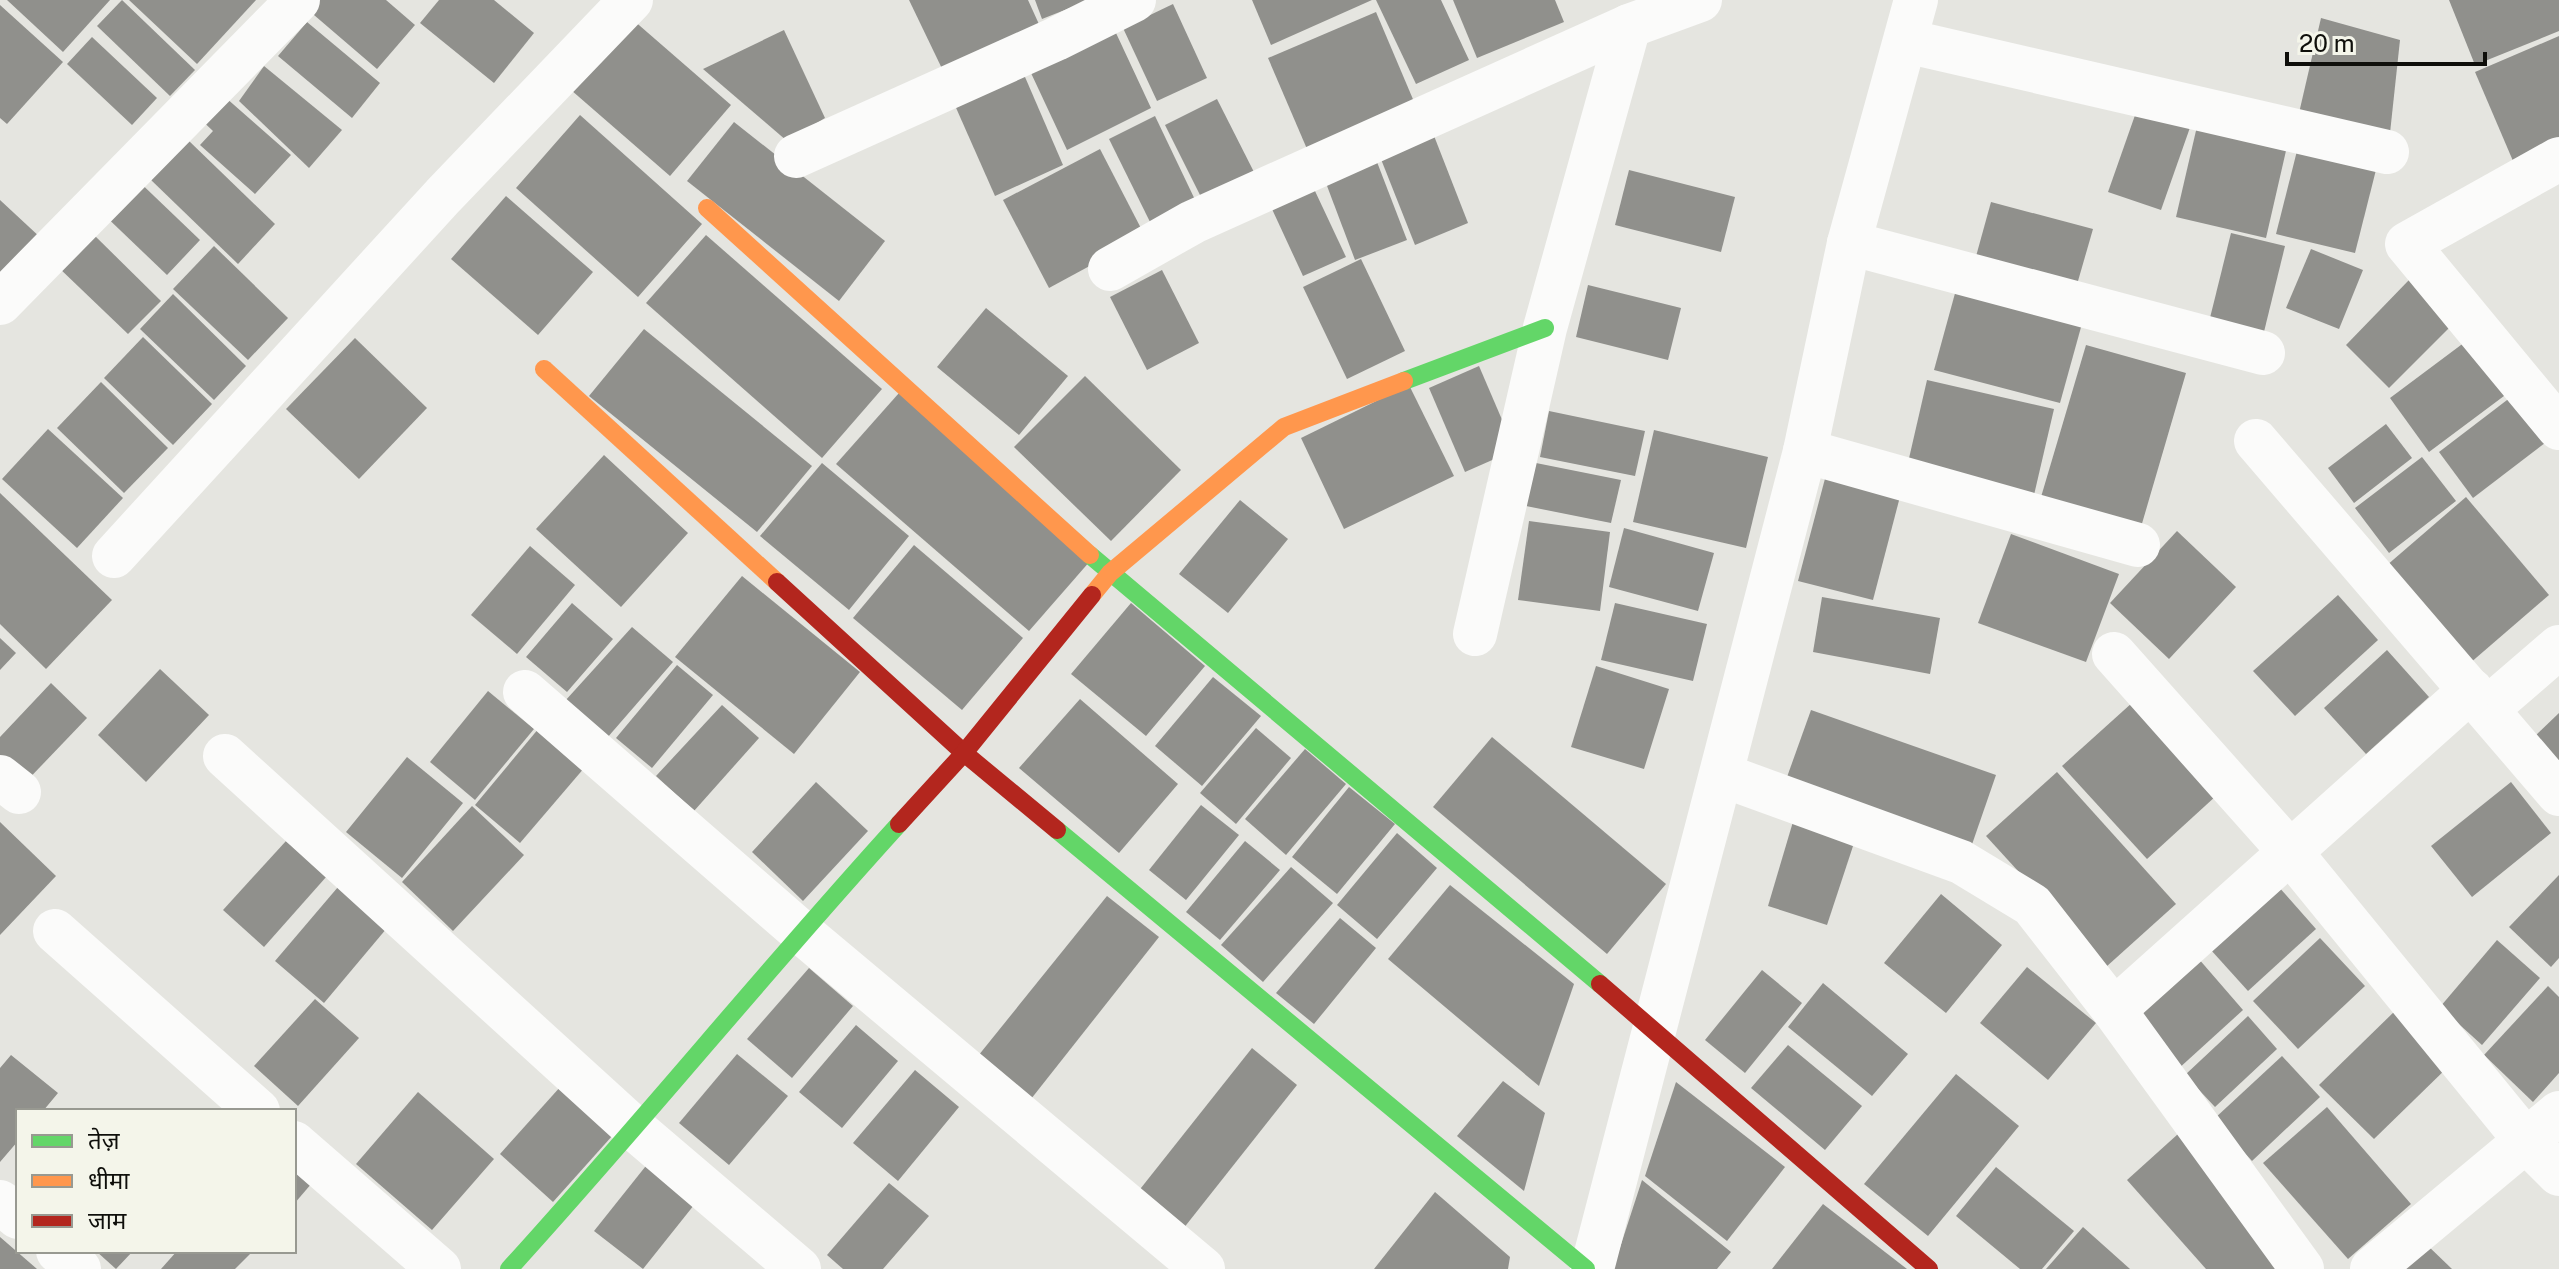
<svg xmlns="http://www.w3.org/2000/svg" width="2559" height="1269" viewBox="0 0 2559 1269" font-family="'Public Sans','Noto Sans Devanagari',sans-serif">
	<style>
		.building { fill: #90908c }
		.lines { fill: none; stroke-linecap: round; stroke-linejoin: round }
		.street { stroke: #fbfbfa; stroke-width: 44 }
		.fast { stroke: #63d668; stroke-width: 18 }
		.slow { stroke: #ff974d; stroke-width: 18 }
		.jam { stroke: #b3261e; stroke-width: 18 }
	</style>
	<rect width="100%" height="100%" fill="#e5e5e0"/>
	<!-- building -->
	<g class="building">
		<polygon points="7,0 110,0 63,52"/>
		<polygon points="122,0 195,70 170,96 97,26"/>
		<polygon points="129,0 256,0 197,64"/>
		<polygon points="314,0 386,0 415,25 377,69 307,9"/>
		<polygon points="439,0 494,0 534,33 494,83 420,23"/>
		<polygon points="909,0 1028,0 1043,33 947,79"/>
		<polygon points="1035,0 1090,0 1042,19"/>
		<polygon points="1252,0 1372,0 1271,45"/>
		<polygon points="1376,0 1441,0 1469,60 1416,84"/>
		<polygon points="1453,0 1555,0 1564,22 1477,58"/>
		<polygon points="2449,0 2559,0 2559,31 2475,65"/>
		<polygon points="1173,4 1207,78 1157,101 1123,28"/>
		<polygon points="0,5 63,62 7,124 0,118"/>
		<polygon points="1376,12 1415,104 1307,149 1268,58"/>
		<polygon points="2321,18 2400,40 2390,133 2299,113"/>
		<polygon points="632,19 731,105 670,176 571,90"/>
		<polygon points="307,22 380,83 352,118 278,56"/>
		<polygon points="784,30 825,118 787,141 703,69"/>
		<polygon points="1116,33 1151,108 1067,150 1031,73"/>
		<polygon points="2559,36 2559,150 2516,168 2475,72"/>
		<polygon points="92,37 157,98 132,125 67,64"/>
		<polygon points="264,66 342,130 309,168 239,101"/>
		<polygon points="1022,70 1063,165 995,196 953,101"/>
		<polygon points="217,90 291,155 255,194 200,145 213,131 195,114"/>
		<polygon points="1217,99 1257,178 1205,205 1165,125"/>
		<polygon points="2140,101 2193,119 2161,210 2108,192"/>
		<polygon points="580,115 702,224 638,297 516,188"/>
		<polygon points="1155,116 1198,206 1153,228 1109,139"/>
		<polygon points="734,122 885,241 839,301 687,181"/>
		<polygon points="2198,122 2288,142 2266,238 2176,217"/>
		<polygon points="1429,123 1468,223 1415,245 1375,144"/>
		<polygon points="2300,139 2379,158 2355,253 2276,234"/>
		<polygon points="188,140 275,224 238,264 150,179"/>
		<polygon points="1100,149 1145,236 1049,288 1003,200"/>
		<polygon points="1372,149 1407,240 1355,260 1321,170"/>
		<polygon points="1629,170 1735,197 1721,252 1615,225"/>
		<polygon points="130,173 200,240 167,275 97,208"/>
		<polygon points="1307,174 1346,257 1303,276 1265,194"/>
		<polygon points="506,196 593,272 538,335 451,259"/>
		<polygon points="0,200 42,239 0,285"/>
		<polygon points="1991,202 2093,229 2076,288 1975,260"/>
		<polygon points="91,232 161,301 128,334 57,266"/>
		<polygon points="2231,233 2285,246 2262,340 2208,326"/>
		<polygon points="706,235 882,389 822,458 646,303"/>
		<polygon points="214,246 288,318 248,360 173,289"/>
		<polygon points="2311,249 2363,270 2339,329 2286,308"/>
		<polygon points="1361,259 1405,351 1347,379 1303,287"/>
		<polygon points="1162,270 1199,343 1147,370 1110,297"/>
		<polygon points="2409,280 2453,324 2389,388 2346,345"/>
		<polygon points="1588,285 1681,308 1668,360 1576,337"/>
		<polygon points="1957,286 2083,320 2060,403 1934,370"/>
		<polygon points="173,294 246,366 214,400 140,329"/>
		<polygon points="986,308 1068,376 1019,435 937,367"/>
		<polygon points="644,329 812,466 757,532 589,396"/>
		<polygon points="143,337 212,404 173,445 104,378"/>
		<polygon points="355,338 427,408 359,479 286,409"/>
		<polygon points="2469,339 2508,393 2429,452 2390,398"/>
		<polygon points="2086,345 2186,373 2141,527 2041,497"/>
		<polygon points="1479,366 1515,450 1465,472 1429,388"/>
		<polygon points="1085,376 1181,470 1111,541 1014,447"/>
		<polygon points="1927,380 2054,409 2034,495 1907,467"/>
		<polygon points="101,382 168,448 124,493 57,428"/>
		<polygon points="1409,385 1454,476 1344,529 1301,438"/>
		<polygon points="899,393 1091,560 1029,631 836,464"/>
		<polygon points="2511,397 2545,443 2473,498 2439,452"/>
		<polygon points="1549,411 1645,431 1635,476 1540,457"/>
		<polygon points="2386,424 2412,458 2354,503 2328,468"/>
		<polygon points="48,429 123,498 77,548 2,479"/>
		<polygon points="1654,430 1768,457 1746,548 1633,522"/>
		<polygon points="604,455 688,533 621,607 536,529"/>
		<polygon points="2422,457 2456,501 2389,553 2355,508"/>
		<polygon points="822,463 909,536 849,610 760,536"/>
		<polygon points="1536,463 1621,480 1611,523 1526,506"/>
		<polygon points="1827,471 1902,489 1873,600 1798,581"/>
		<polygon points="0,493 112,600 46,669 0,624"/>
		<polygon points="2466,497 2549,595 2469,664 2386,566"/>
		<polygon points="1240,500 1288,539 1228,613 1179,574"/>
		<polygon points="1529,521 1610,532 1600,611 1518,600"/>
		<polygon points="1624,528 1714,553 1698,611 1609,587"/>
		<polygon points="2177,531 2236,587 2169,659 2110,603"/>
		<polygon points="2011,534 2119,574 2086,662 1978,623"/>
		<polygon points="914,545 1023,638 962,710 853,618"/>
		<polygon points="530,546 575,585 517,654 471,615"/>
		<polygon points="742,576 860,672 794,754 675,657"/>
		<polygon points="2338,595 2378,640 2295,716 2253,671"/>
		<polygon points="1822,597 1940,618 1930,674 1813,652"/>
		<polygon points="572,603 613,639 567,692 526,657"/>
		<polygon points="1131,603 1205,666 1146,736 1071,674"/>
		<polygon points="1615,603 1707,624 1693,681 1601,660"/>
		<polygon points="632,627 673,662 607,738 565,701"/>
		<polygon points="0,638 16,653 0,670"/>
		<polygon points="2387,650 2429,697 2366,754 2324,708"/>
		<polygon points="677,665 713,695 652,768 616,738"/>
		<polygon points="1596,666 1669,689 1644,769 1571,747"/>
		<polygon points="160,669 209,715 146,782 98,735"/>
		<polygon points="1213,677 1261,716 1202,786 1155,746"/>
		<polygon points="51,683 87,718 19,789 0,771 0,737"/>
		<polygon points="488,691 534,729 475,800 430,762"/>
		<polygon points="1080,699 1178,784 1119,853 1019,768"/>
		<polygon points="2133,702 2217,795 2147,859 2062,766"/>
		<polygon points="722,705 759,738 694,811 656,776"/>
		<polygon points="1811,710 1996,775 1968,856 1782,791"/>
		<polygon points="2559,713 2559,768 2532,739"/>
		<polygon points="539,728 585,767 520,843 475,805"/>
		<polygon points="1256,728 1291,758 1236,824 1200,793"/>
		<polygon points="1492,737 1666,884 1607,954 1433,807"/>
		<polygon points="1305,749 1346,784 1286,855 1245,819"/>
		<polygon points="407,757 463,803 402,878 346,832"/>
		<polygon points="2057,772 2176,904 2106,967 1986,836"/>
		<polygon points="816,782 868,831 803,901 752,852"/>
		<polygon points="2511,782 2551,833 2472,897 2431,846"/>
		<polygon points="1349,787 1395,824 1337,894 1292,857"/>
		<polygon points="1201,805 1239,835 1186,900 1149,870"/>
		<polygon points="472,806 524,855 453,931 402,882"/>
		<polygon points="1795,815 1857,834 1827,925 1768,906"/>
		<polygon points="0,822 56,876 0,935"/>
		<polygon points="1397,833 1437,868 1377,939 1337,905"/>
		<polygon points="286,841 327,876 264,947 223,910"/>
		<polygon points="1245,841 1280,870 1220,940 1186,912"/>
		<polygon points="1291,867 1333,903 1263,982 1221,945"/>
		<polygon points="2559,875 2559,958 2551,967 2509,927"/>
		<polygon points="2270,877 2316,929 2248,991 2201,939"/>
		<polygon points="1450,885 1574,984 1539,1086 1388,959"/>
		<polygon points="338,887 387,928 324,1003 275,961"/>
		<polygon points="1941,894 2002,945 1946,1013 1884,963"/>
		<polygon points="1107,896 1159,937 1031,1099 978,1056"/>
		<polygon points="1340,918 1376,948 1314,1024 1276,993"/>
		<polygon points="2320,938 2365,986 2298,1049 2253,1001"/>
		<polygon points="2497,940 2540,978 2482,1045 2440,1007"/>
		<polygon points="2198,958 2243,1010 2177,1070 2130,1018"/>
		<polygon points="2027,967 2096,1023 2048,1080 1980,1023"/>
		<polygon points="809,968 853,1006 792,1078 747,1039"/>
		<polygon points="1762,970 1802,1003 1745,1073 1705,1040"/>
		<polygon points="1823,983 1908,1054 1872,1096 1788,1027"/>
		<polygon points="2548,986 2559,997 2559,1073 2533,1102 2484,1055"/>
		<polygon points="315,999 359,1038 298,1106 254,1066"/>
		<polygon points="2398,1008 2452,1063 2374,1139 2319,1085"/>
		<polygon points="2248,1016 2277,1049 2215,1107 2185,1075"/>
		<polygon points="856,1025 898,1061 842,1128 799,1092"/>
		<polygon points="1788,1045 1862,1106 1825,1150 1751,1088"/>
		<polygon points="1252,1048 1297,1085 1183,1229 1137,1193"/>
		<polygon points="737,1054 788,1096 729,1165 679,1123"/>
		<polygon points="11,1055 58,1093 43,1111 18,1111 18,1141 0,1162 0,1068"/>
		<polygon points="2282,1056 2320,1097 2252,1161 2214,1119"/>
		<polygon points="915,1070 959,1107 898,1181 853,1143"/>
		<polygon points="1956,1074 2019,1126 1928,1236 1864,1184"/>
		<polygon points="1503,1081 1545,1113 1524,1191 1457,1136"/>
		<polygon points="1676,1082 1785,1167 1727,1241 1645,1176"/>
		<polygon points="561,1086 613,1135 553,1202 500,1154"/>
		<polygon points="418,1092 494,1159 432,1230 356,1164"/>
		<polygon points="2327,1107 2411,1204 2348,1259 2263,1163"/>
		<polygon points="2178,1134 2299,1269 2206,1269 2127,1180"/>
		<polygon points="653,1157 702,1195 643,1269 594,1231"/>
		<polygon points="294,1167 312,1183 294,1204"/>
		<polygon points="1996,1167 2074,1231 2042,1269 2020,1269 1956,1216"/>
		<polygon points="1642,1180 1731,1252 1717,1269 1613,1269"/>
		<polygon points="889,1183 929,1216 883,1269 843,1269 827,1255"/>
		<polygon points="1435,1192 1510,1257 1508,1269 1374,1269"/>
		<polygon points="1823,1204 1907,1269 1772,1269"/>
		<polygon points="2083,1227 2130,1269 2046,1269"/>
		<polygon points="0,1237 37,1269 0,1269"/>
		<polygon points="2425,1243 2452,1269 2400,1269"/>
		<polygon points="96,1251 133,1251 116,1269"/>
		<polygon points="177,1251 253,1251 235,1269 161,1269"/>
	</g>
	<g class="lines">
		<!-- street -->
		<g class="street">
			<polyline points="1906,41 2387,152"/>
			<polyline points="796,156 1056,39 1134,0"/>
			<polyline points="2559,159 2407,244 2559,428"/>
			<polyline points="1849,243 2263,353"/>
			<polyline points="1110,269 1193,222 1629,26 1700,0"/>
			<polyline points="0,303 298,0"/>
			<polyline points="2256,441 2559,794"/>
			<polyline points="1805,451 2138,545"/>
			<polyline points="114,556 443,196 631,0"/>
			<polyline points="1475,634 1545,328 1629,26"/>
			<polyline points="2114,654 2291,853 2527,1142 2559,1174"/>
			<polyline points="525,692 801,932 1203,1269"/>
			<polyline points="2487,709 2559,647"/>
			<polyline points="225,756 636,1130 799,1269"/>
			<polyline points="1722,775 1961,862 2032,905 2114,1010 2302,1269"/>
			<polyline points="0,777 19,792"/>
			<polyline points="55,931 258,1111"/>
			<polyline points="2114,1010 2471,690"/>
			<polyline points="294,1143 439,1269"/>
			<polyline points="0,1202 18,1217"/>
			<polyline points="58,1251 79,1269"/>
			<polyline points="1592,1269 1805,451 1849,243 1916,0"/>
			<polyline points="2372,1269 2559,1113"/>
		</g>
		<!-- fast -->
		<g class="fast">
			<polyline points="1404,381 1545,328"/>
			<polyline points="1090,555 1600,984"/>
			<polyline points="1057,830 1586,1269"/>
			<path d="M509,1269C642,1123 766,970 899,824"/>
		</g>
		<!-- slow -->
		<g class="slow">
			<polyline points="707,208 1090,555"/>
			<polyline points="544,369 777,582"/>
			<polyline points="1092,595 1110,573 1284,427 1404,381"/>
		</g>
		<!-- jam -->
		<g class="jam">
			<polyline points="777,582 964,753 1057,830"/>
			<polyline points="899,824 964,753 1092,595"/>
			<polyline points="1600,984 1929,1269"/>
		</g>
	</g>
	<!-- legend -->
	<rect x="16" y="1109" width="280" height="144" fill="#f4f5ea" stroke="#989991" stroke-width="2"/>
	<rect x="32" y="1135" width="40" height="12" fill="#63d668" stroke="#989991" stroke-width="2"/>
	<text x="88" y="1149" font-size="24" fill="#0f0f0b">तेज़</text>
	<rect x="32" y="1175" width="40" height="12" fill="#ff974d" stroke="#989991" stroke-width="2"/>
	<text x="88" y="1189" font-size="24" fill="#0f0f0b">धीमा</text>
	<rect x="32" y="1215" width="40" height="12" fill="#b3261e" stroke="#989991" stroke-width="2"/>
	<text x="88" y="1229" font-size="24" fill="#0f0f0b">जाम</text>
	<!-- scale -->
	<path d="M2287 52v12h198v-12" fill="none" stroke="#0f0f0b" stroke-width="4"/>
	<text x="2299" y="52" font-size="24" fill="#0f0f0b" stroke="#f4f5ea" stroke-width="6" paint-order="stroke">20 m</text>
</svg>
